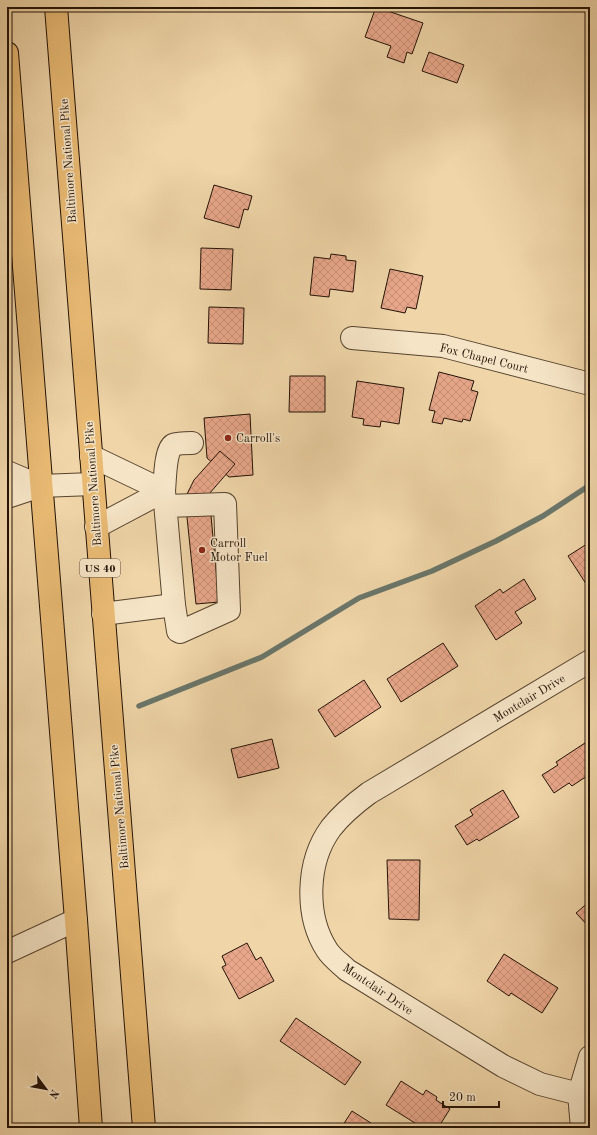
<svg xmlns="http://www.w3.org/2000/svg" width="597" height="1135" viewBox="0 0 597 1135" font-family="'Old Standard TT',serif">
	<style>
		.lines { fill: none; stroke-linecap: round; stroke-linejoin: round }
		.stream { stroke: #6a766a; stroke-width: 5.5 }
		.building { fill: url(#building-cross-hatch); stroke: #231206 }
		.minor-casing { stroke: #56432e; stroke-width: 24 }
		.major-casing { stroke: #231206; stroke-width: 24 }
		.minor { stroke: #f5e4c6; stroke-width: 22 }
		.major { stroke: #e8ba74; stroke-width: 22 }
		.poi-dot { fill: #8f2418; stroke: #f5e4c6; stroke-width: 1.5 }
		.labels { text-anchor: middle; stroke-width: 3; stroke-linejoin: round; paint-order: stroke }
		.shield { fill: #f5e4c6; stroke: #625140; stroke-width: 1 }
		.shield-label { font-size: 11px; font-weight: bold; fill: #231206 }
		.street-label { font-size: 12px; fill: #231206; stroke: #f5e4c6 }
		.poi-label { font-size: 12px; fill: #231206; stroke: #f5e4c6; text-anchor: start }
	</style>
	<defs>
		<pattern id="building-cross-hatch" width="8" height="8" patternUnits="userSpaceOnUse"><rect width="8" height="8" fill="#e8a78a"/><path d="M0 0l8 8M0 8l8-8" fill="none" stroke="#c78f76"/></pattern>
	</defs>
	<rect width="100%" height="100%" fill="#efd5a8"/>
	<filter id="stains"><feTurbulence type="fractalNoise" baseFrequency=".005" numOctaves="4"/><feColorMatrix values="0 0 0 0 .2 0 0 0 0 .09 0 0 0 0 .02 0 0 0 .5 -.17"/></filter>
	<radialGradient id="worn" r=".72"><stop offset=".6" stop-color="#630" stop-opacity="0"/><stop offset="1" stop-color="#630" stop-opacity=".3"/></radialGradient>
	<g class="lines">
		<!-- stream -->
		<polyline class="stream" points="139,706 262,657 359,598 432,571 496,541 543,516 590,485"/>
	</g>
	<!-- building -->
	<g class="building">
		<polygon points="376,7 423,23 412,54 407,52 404,63 387,57 391,46 365,37"/>
		<polygon points="429,52 464,65 457,83 422,71"/>
		<polygon points="214,185 252,196 248,210 244,209 239,228 204,218"/>
		<polygon points="201,248 233,249 231,290 200,289"/>
		<polygon points="331,254 346,256 346,260 356,261 353,292 330,289 329,297 310,295 314,257 330,259"/>
		<polygon points="390,269 423,276 416,309 407,307 405,313 381,308"/>
		<polygon points="209,307 244,308 243,344 208,343"/>
		<polygon points="439,372 474,381 471,390 478,392 470,421 463,419 462,422 444,418 442,424 432,422 435,411 429,410"/>
		<polygon points="290,376 325,376 325,412 289,412"/>
		<polygon points="357,381 404,388 399,424 381,421 380,427 363,425 364,419 352,417"/>
		<polygon points="250,414 253,475 229,477 207,458 204,418"/>
		<polygon points="220,451 235,464 209,494 219,602 196,604 185,498 194,480"/>
		<polygon points="590,542 590,590 568,556"/>
		<polygon points="524,579 536,599 515,612 522,623 496,640 475,606 500,589 503,593"/>
		<polygon points="443,643 458,666 401,702 387,679"/>
		<polygon points="364,680 381,707 335,737 318,710"/>
		<polygon points="272,739 279,768 238,778 231,749"/>
		<polygon points="588,741 590,744 590,774 572,786 569,783 554,793 542,775 558,765 556,762"/>
		<polygon points="503,790 519,817 479,841 477,839 467,845 455,826 473,815 470,810"/>
		<polygon points="387,860 420,860 419,920 389,919"/>
		<polygon points="590,901 590,928 576,913"/>
		<polygon points="247,943 256,960 261,957 274,981 239,999 222,967 226,965 222,956"/>
		<polygon points="504,954 558,988 542,1013 511,993 509,996 487,981"/>
		<polygon points="296,1018 361,1062 345,1085 280,1041"/>
		<polygon points="401,1081 423,1095 426,1090 437,1097 436,1100 450,1109 438,1128 423,1128 386,1105"/>
		<polygon points="352,1111 374,1125 372,1128 341,1128"/>
	</g>
	<g class="lines">
		<!-- minor casing -->
		<g class="minor-casing">
			<g id="minor">
				<polyline points="352,338 443,346 590,384"/>
				<polyline points="91,456 164,491 96,527"/>
				<polyline points="7,472 40,486"/>
				<polyline points="7,497 40,486 93,484"/>
				<path d="M166,506L225,504L229,610L180,632L178,631L174,605L164,491C165,482 165,450 173,445C178,443 187,443 192,443"/>
				<polyline points="103,614 174,605"/>
				<polyline points="7,952 76,920"/>
				<polyline points="579,1094 590,1057"/>
				<path d="M582,1128L579,1094L540,1084L503,1066L347,970C341,964 332,958 327,950C305,916 306,862 331,828C342,814 354,804 369,793L590,661"/>
			</g>
		</g>
		<!-- major casing -->
		<g class="major-casing">
			<g id="major">
				<polyline points="56,7 144,1128"/>
				<polyline points="7,53 76,920 91,1128"/>
			</g>
		</g>
		<!-- minor -->
		<use href="#minor" class="minor"/>
		<!-- major -->
		<use href="#major" class="major"/>
	</g>
	<!-- markers -->
	<g class="poi-dot">
		<circle cx="228" cy="438" r="4"/>
		<circle cx="202" cy="550" r="4"/>
	</g>
	<g class="labels">
		<!-- shield labels -->
		<rect class="shield" x="80" y="559" width="40" height="18" rx="3"/>
		<g class="shield-label">
			<text x="100" y="572">US 40</text>
		</g>
		<!-- street labels -->
		<g class="street-label">
			<text transform="translate(68 161) rotate(-94)" y="4">Baltimore National Pike</text>
			<text transform="translate(484 358) rotate(14)" y="4">Fox Chapel Court</text>
			<text transform="translate(93 484) rotate(-94)" y="4">Baltimore National Pike</text>
			<text transform="translate(529 698) rotate(-31)" y="4">Montclair Drive</text>
			<text transform="translate(119 807) rotate(-95)" y="4">Baltimore National Pike</text>
			<text transform="translate(378 989) rotate(34)" y="4">Montclair Drive</text>
		</g>
		<!-- poi labels -->
		<g class="poi-label">
			<text x="236" y="442">Carroll's</text>
			<text x="210" y="547">Carroll<tspan x="210" dy="14">Motor Fuel</tspan></text>
		</g>
	</g>
	<!-- margin -->
	<rect width="597" height="1135" fill="none" stroke="#efd5a8" stroke-width="24"/>
	<rect x="8" y="8" width="581" height="1119" fill="none" stroke="#231206" stroke-width="2"/>
	<rect x="12" y="12" width="573" height="1111" fill="none" stroke="#231206"/>
	<!-- north arrow -->
	<g transform="translate(46 1089) rotate(122)" stroke="#f5e4c6" stroke-width="3" paint-order="stroke">
	<path d="M0-3L7 15L0 10L-7 15Z" fill="#231206"/>
	<text y="-6" font-size="11" font-weight="bold" text-anchor="middle" fill="#231206">N</text>
	</g>
	<!-- scale -->
	<path d="M443 1101v6h56v-6" fill="none" stroke="#231206" stroke-width="2"/>
	<text x="449" y="1101" font-size="12" fill="#231206" stroke="#f5e4c6" stroke-width="3" paint-order="stroke">20 m</text>
	<rect width="100%" height="100%" filter="url(#stains)"/>
	<rect width="100%" height="100%" fill="url(#worn)"/>
</svg>
